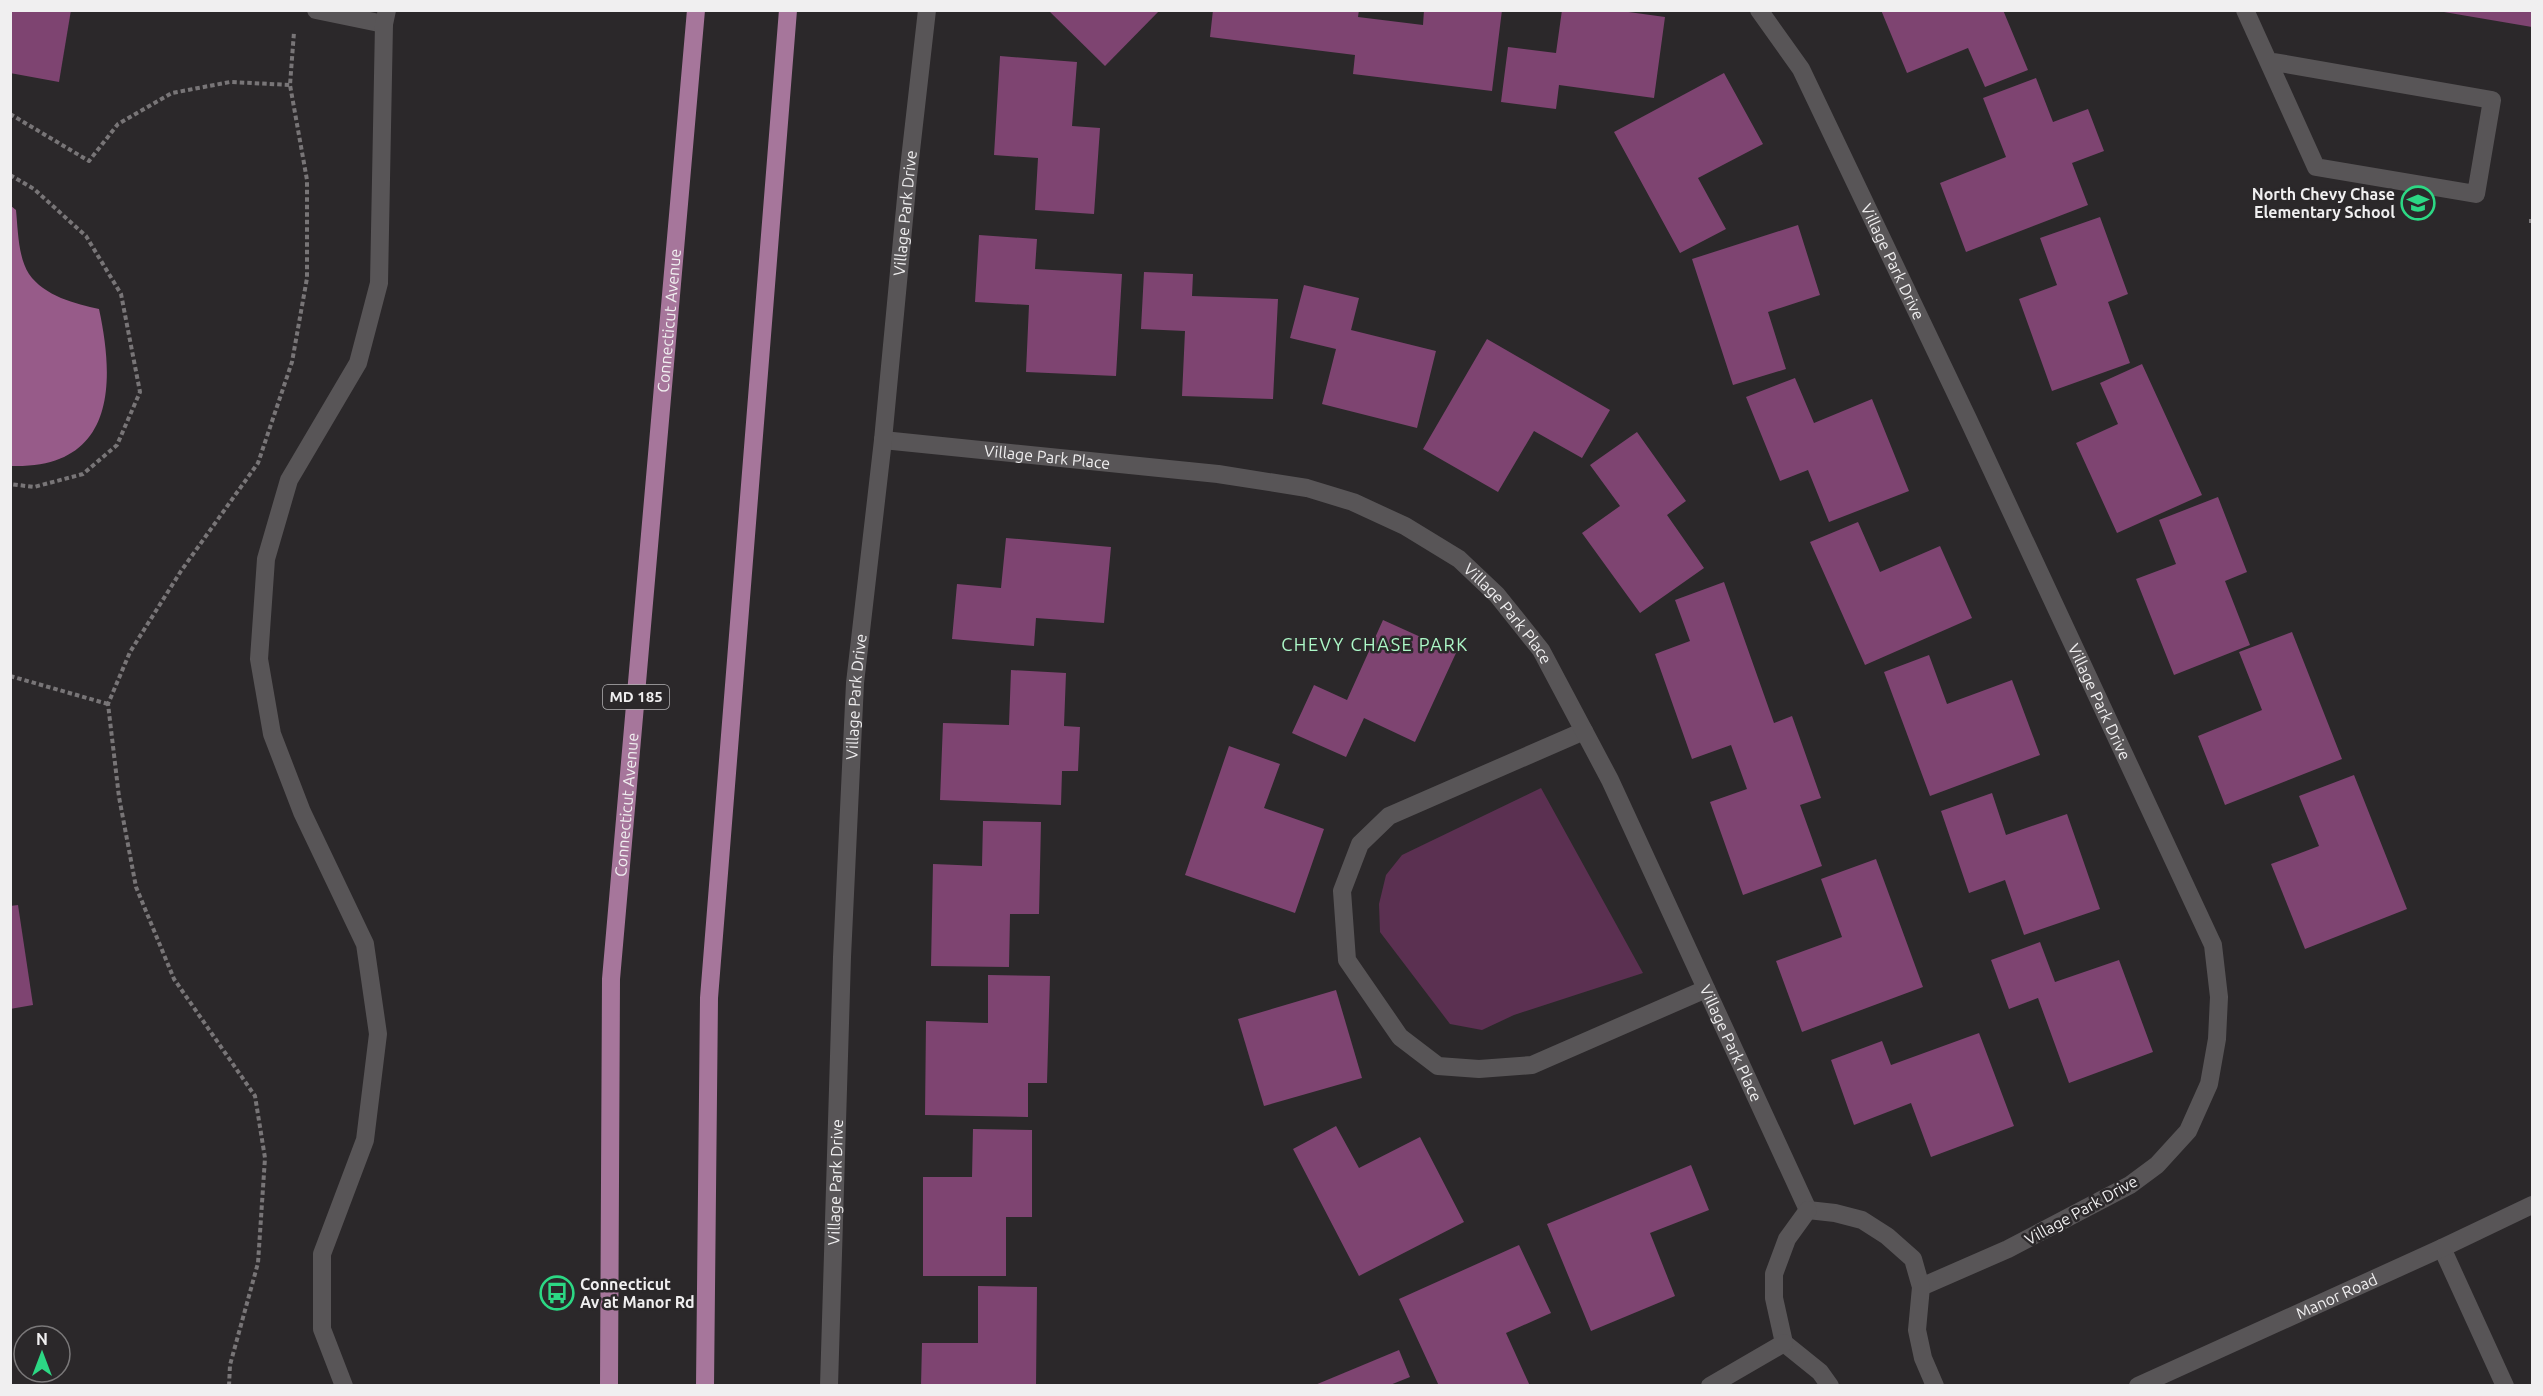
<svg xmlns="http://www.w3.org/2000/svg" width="2543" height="1396" viewBox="0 0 2543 1396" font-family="Ubuntu,sans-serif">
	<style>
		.green { fill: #5b3051 }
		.water { fill: #975b89 }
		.building { fill: #7e4471 }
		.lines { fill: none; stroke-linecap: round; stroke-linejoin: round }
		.path { stroke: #787577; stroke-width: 4; stroke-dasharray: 4.5 3; stroke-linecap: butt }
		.service { stroke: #585557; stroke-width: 18 }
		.minor { stroke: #585557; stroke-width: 18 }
		.tertiary { stroke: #585557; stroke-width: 18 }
		.primary { stroke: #a6769b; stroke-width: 18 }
		.labels { text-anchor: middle; stroke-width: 5; stroke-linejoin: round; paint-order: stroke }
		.shield { fill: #2b282a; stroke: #b5b3b5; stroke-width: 1.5 }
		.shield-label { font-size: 15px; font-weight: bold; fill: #f0eff0 }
		.poi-label { font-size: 16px; font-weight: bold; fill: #f0eff0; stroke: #2b282a; text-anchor: end }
		.street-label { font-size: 16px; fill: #f0eff0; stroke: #2b282a }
		.neighbourhood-label { font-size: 18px; letter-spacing: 1.5px; fill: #adf9c8; stroke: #2b282a }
	</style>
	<rect width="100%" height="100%" fill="#2b282a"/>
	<!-- green -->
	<polygon class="green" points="1541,788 1643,973 1514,1015 1482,1030 1450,1024 1380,932 1379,904 1386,875 1402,855"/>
	<!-- water -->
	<path class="water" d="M11,206L16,210C18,230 18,257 29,274C44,296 76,304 99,309C116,387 113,469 11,466Z"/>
	<!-- building -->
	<g class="building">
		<polygon points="10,10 71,10 59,82 10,73"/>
		<polygon points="1048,10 1160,10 1105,66"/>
		<polygon points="1213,10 1359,10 1358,17 1423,25 1424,10 1502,10 1492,91 1353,74 1355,55 1210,37"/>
		<polygon points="1562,10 1614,10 1665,17 1654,98 1559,85 1556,109 1501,102 1508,47 1556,53"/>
		<polygon points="1881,10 2003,10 2028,70 1985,87 1968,48 1907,73"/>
		<polygon points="2444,10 2532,10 2532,27 2444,12"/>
		<polygon points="1000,56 1077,62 1072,126 1100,128 1094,214 1035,210 1038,158 994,155"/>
		<polygon points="1724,73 1763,144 1698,178 1726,229 1680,253 1614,132"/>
		<polygon points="2036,78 2053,122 2088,109 2104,151 2072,163 2088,205 1966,252 1940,183 2006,157 1983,98"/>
		<polygon points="2100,217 2128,294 2108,302 2130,363 2052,391 2019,299 2057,285 2040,238"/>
		<polygon points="1798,225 1820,295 1768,312 1786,369 1733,385 1692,259"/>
		<polygon points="979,235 1037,239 1035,269 1122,274 1116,376 1026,372 1029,305 975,302"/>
		<polygon points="1144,272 1193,274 1192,296 1278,299 1273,399 1182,396 1185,331 1141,329"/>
		<polygon points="1304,285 1359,298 1351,330 1436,351 1417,428 1322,404 1336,349 1290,338"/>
		<polygon points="1487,339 1610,410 1582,458 1534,431 1498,492 1423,449"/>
		<polygon points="2142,364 2202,495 2117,533 2076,443 2118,424 2100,383"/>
		<polygon points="1795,378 1814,423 1872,399 1909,491 1829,522 1808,470 1780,481 1746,397"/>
		<polygon points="1637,432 1686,501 1667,515 1704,568 1640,613 1582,533 1620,506 1590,465"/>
		<polygon points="2218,497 2247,572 2225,581 2250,645 2174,675 2136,579 2176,564 2159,520"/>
		<polygon points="1858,522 1880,572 1940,546 1972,618 1865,665 1810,542"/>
		<polygon points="1006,538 1111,547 1104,623 1036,618 1034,646 952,639 957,584 1001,588"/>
		<polygon points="1724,582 1774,723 1792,716 1821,798 1800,805 1822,866 1743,895 1710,802 1747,789 1731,745 1692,759 1655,654 1690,641 1675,600"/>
		<polygon points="1383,620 1456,653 1415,742 1364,718 1346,757 1292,733 1314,685 1347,700"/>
		<polygon points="2292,632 2342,759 2225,805 2198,736 2262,710 2239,652"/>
		<polygon points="1929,655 1947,704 2012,680 2040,755 1930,796 1884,672"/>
		<polygon points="1011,670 1066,673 1064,726 1080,727 1078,771 1062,771 1061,805 940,800 943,723 1009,725"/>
		<polygon points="1229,746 1280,764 1264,808 1324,829 1295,913 1185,875"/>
		<polygon points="2354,775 2407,909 2305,949 2271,864 2319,846 2299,796"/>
		<polygon points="1992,793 2006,835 2067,814 2100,909 2024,935 2005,880 1969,893 1941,811"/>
		<polygon points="983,821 1041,822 1039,914 1010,914 1009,967 931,966 933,864 982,866"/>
		<polygon points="1876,859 1923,987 1802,1032 1776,961 1842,937 1821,879"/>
		<polygon points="18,905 33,1005 10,1009 10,906"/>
		<polygon points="2040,942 2055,982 2119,960 2153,1052 2069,1083 2038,998 2009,1009 1991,960"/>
		<polygon points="988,975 1050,976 1047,1083 1028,1083 1028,1117 925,1115 926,1021 988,1023"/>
		<polygon points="1336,990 1362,1078 1264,1106 1238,1019"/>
		<polygon points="1979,1033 2014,1126 1931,1157 1911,1103 1854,1125 1831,1060 1882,1041 1891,1065"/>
		<polygon points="1336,1126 1359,1168 1420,1137 1464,1222 1359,1276 1293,1149"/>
		<polygon points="973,1129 1032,1130 1032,1217 1006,1217 1006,1276 923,1276 923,1177 972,1177"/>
		<polygon points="1691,1165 1709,1210 1650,1233 1675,1296 1591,1331 1547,1224"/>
		<polygon points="1519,1245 1551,1313 1506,1333 1530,1386 1439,1386 1399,1299"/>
		<polygon points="978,1286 1037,1287 1036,1386 921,1386 922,1343 978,1343"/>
		<polygon points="1399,1350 1410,1377 1390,1385 1315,1385"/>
	</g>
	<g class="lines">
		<!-- path -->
		<g class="path">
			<polyline points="10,114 89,161 118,124 172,93 230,82 290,85"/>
			<polyline points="10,175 34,189 86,236 121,294 140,392 117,445 83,474 34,487 10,484"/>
			<polyline points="2529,221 2532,221"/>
			<polyline points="10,676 108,704"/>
			<polyline points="229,1386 230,1365 258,1263 265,1158 255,1096 174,979 136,887 119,797 108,704 130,652 181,571 258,463 292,362 307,278 307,180 290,85 294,32"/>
		</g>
		<!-- service -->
		<g class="service">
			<polyline points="316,10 384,24"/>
			<polyline points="2245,10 2316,167 2476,194 2492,100 2268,61"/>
			<polyline points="1584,731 1389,816 1360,844 1342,891 1347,960 1400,1037 1438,1066 1479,1069 1532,1065 1706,989"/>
			<polyline points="2442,1248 2505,1386"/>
			<polyline points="344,1386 322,1329 322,1254 365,1140 378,1034 365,944 302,812 272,734 259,659 266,559 289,480 358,363 379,283 384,24 387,10"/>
		</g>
		<!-- minor -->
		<g class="minor">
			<path id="s1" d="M1759,10L1801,69L1968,419L2213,945L2219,997L2217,1039L2209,1084L2188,1131L2157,1165L2130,1185L2008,1249L1921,1287"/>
			<path id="s2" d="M883,440L1218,474L1307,488L1353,502L1405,526L1459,559L1497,595L1541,650L1610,780L1808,1210"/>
			<polyline points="1808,1210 1835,1213 1862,1220 1887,1236 1913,1259 1921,1287 1917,1330 1923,1358 1935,1386"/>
			<polyline points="1808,1210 1787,1239 1774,1274 1774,1298 1784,1343 1820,1372 1830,1386"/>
			<path id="s3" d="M829,1386L842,957L855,683L883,440L908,177L927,10"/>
			<polyline points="1710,1386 1784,1343"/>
		</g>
		<!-- tertiary -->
		<path class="tertiary" id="s4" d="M2138,1386L2442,1248L2532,1205"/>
		<!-- primary -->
		<g class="primary">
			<path id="s5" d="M609,1386L611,979L696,10"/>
			<polyline points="705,1386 709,998 788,10"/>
		</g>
	</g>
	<!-- icons -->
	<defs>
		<g id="school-ring" transform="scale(1.725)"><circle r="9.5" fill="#2b282a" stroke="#2cd884" stroke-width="1.5"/><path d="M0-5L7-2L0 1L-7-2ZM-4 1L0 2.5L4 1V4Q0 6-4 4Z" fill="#2cd884"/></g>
		<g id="bus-ring" transform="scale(1.725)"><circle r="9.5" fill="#2b282a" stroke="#2cd884" stroke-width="1.5"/><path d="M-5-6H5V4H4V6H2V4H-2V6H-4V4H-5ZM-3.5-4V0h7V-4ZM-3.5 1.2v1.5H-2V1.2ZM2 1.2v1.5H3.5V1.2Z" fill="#2cd884"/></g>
	</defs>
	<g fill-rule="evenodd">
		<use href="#school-ring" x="2418" y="203"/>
		<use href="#bus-ring" x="557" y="1293"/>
	</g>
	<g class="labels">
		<!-- shield labels -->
		<rect class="shield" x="603" y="685" width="66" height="24" rx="4.5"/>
		<g class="shield-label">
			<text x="636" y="702">MD 185</text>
		</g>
		<!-- poi labels -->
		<g class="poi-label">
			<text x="2395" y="200">North Chevy Chase<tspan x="2395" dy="18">Elementary School</tspan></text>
			<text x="580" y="1290" text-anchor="start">Connecticut<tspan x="580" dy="18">Av at Manor Rd</tspan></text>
		</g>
		<!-- street labels -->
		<g class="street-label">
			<text dy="6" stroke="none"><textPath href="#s3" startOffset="1176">Village Park Drive</textPath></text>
			<text dy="6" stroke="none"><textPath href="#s1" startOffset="286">Village Park Drive</textPath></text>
			<text dy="6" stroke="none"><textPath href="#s5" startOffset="1068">Connecticut Avenue</textPath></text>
			<text dy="6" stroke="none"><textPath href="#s2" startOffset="165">Village Park Place</textPath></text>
			<text dy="6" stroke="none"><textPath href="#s2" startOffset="669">Village Park Place</textPath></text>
			<text dy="6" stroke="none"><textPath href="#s3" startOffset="690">Village Park Drive</textPath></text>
			<text dy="6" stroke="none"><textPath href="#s1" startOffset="772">Village Park Drive</textPath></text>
			<text dy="6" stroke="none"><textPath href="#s5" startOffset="582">Connecticut Avenue</textPath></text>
			<text dy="6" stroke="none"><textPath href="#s2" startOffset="1155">Village Park Place</textPath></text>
			<text dy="6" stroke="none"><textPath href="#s3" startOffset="204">Village Park Drive</textPath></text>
			<text transform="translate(2081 1210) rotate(-29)" y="6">Village Park Drive</text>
			<text dy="6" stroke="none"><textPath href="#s4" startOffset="218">Manor Road</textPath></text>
		</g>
		<!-- neighbourhood labels -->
		<g class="neighbourhood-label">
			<text x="1375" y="651">CHEVY CHASE PARK</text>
		</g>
	</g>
	<!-- border -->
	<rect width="2543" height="1396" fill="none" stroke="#f0eff0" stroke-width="24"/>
	<!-- north arrow -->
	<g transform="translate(42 1354)"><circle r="28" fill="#2b282a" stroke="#7a7879" stroke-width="1.5"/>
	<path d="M0-4.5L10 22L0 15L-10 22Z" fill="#2cd884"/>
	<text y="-9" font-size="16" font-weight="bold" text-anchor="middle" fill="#f0eff0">N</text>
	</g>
</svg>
